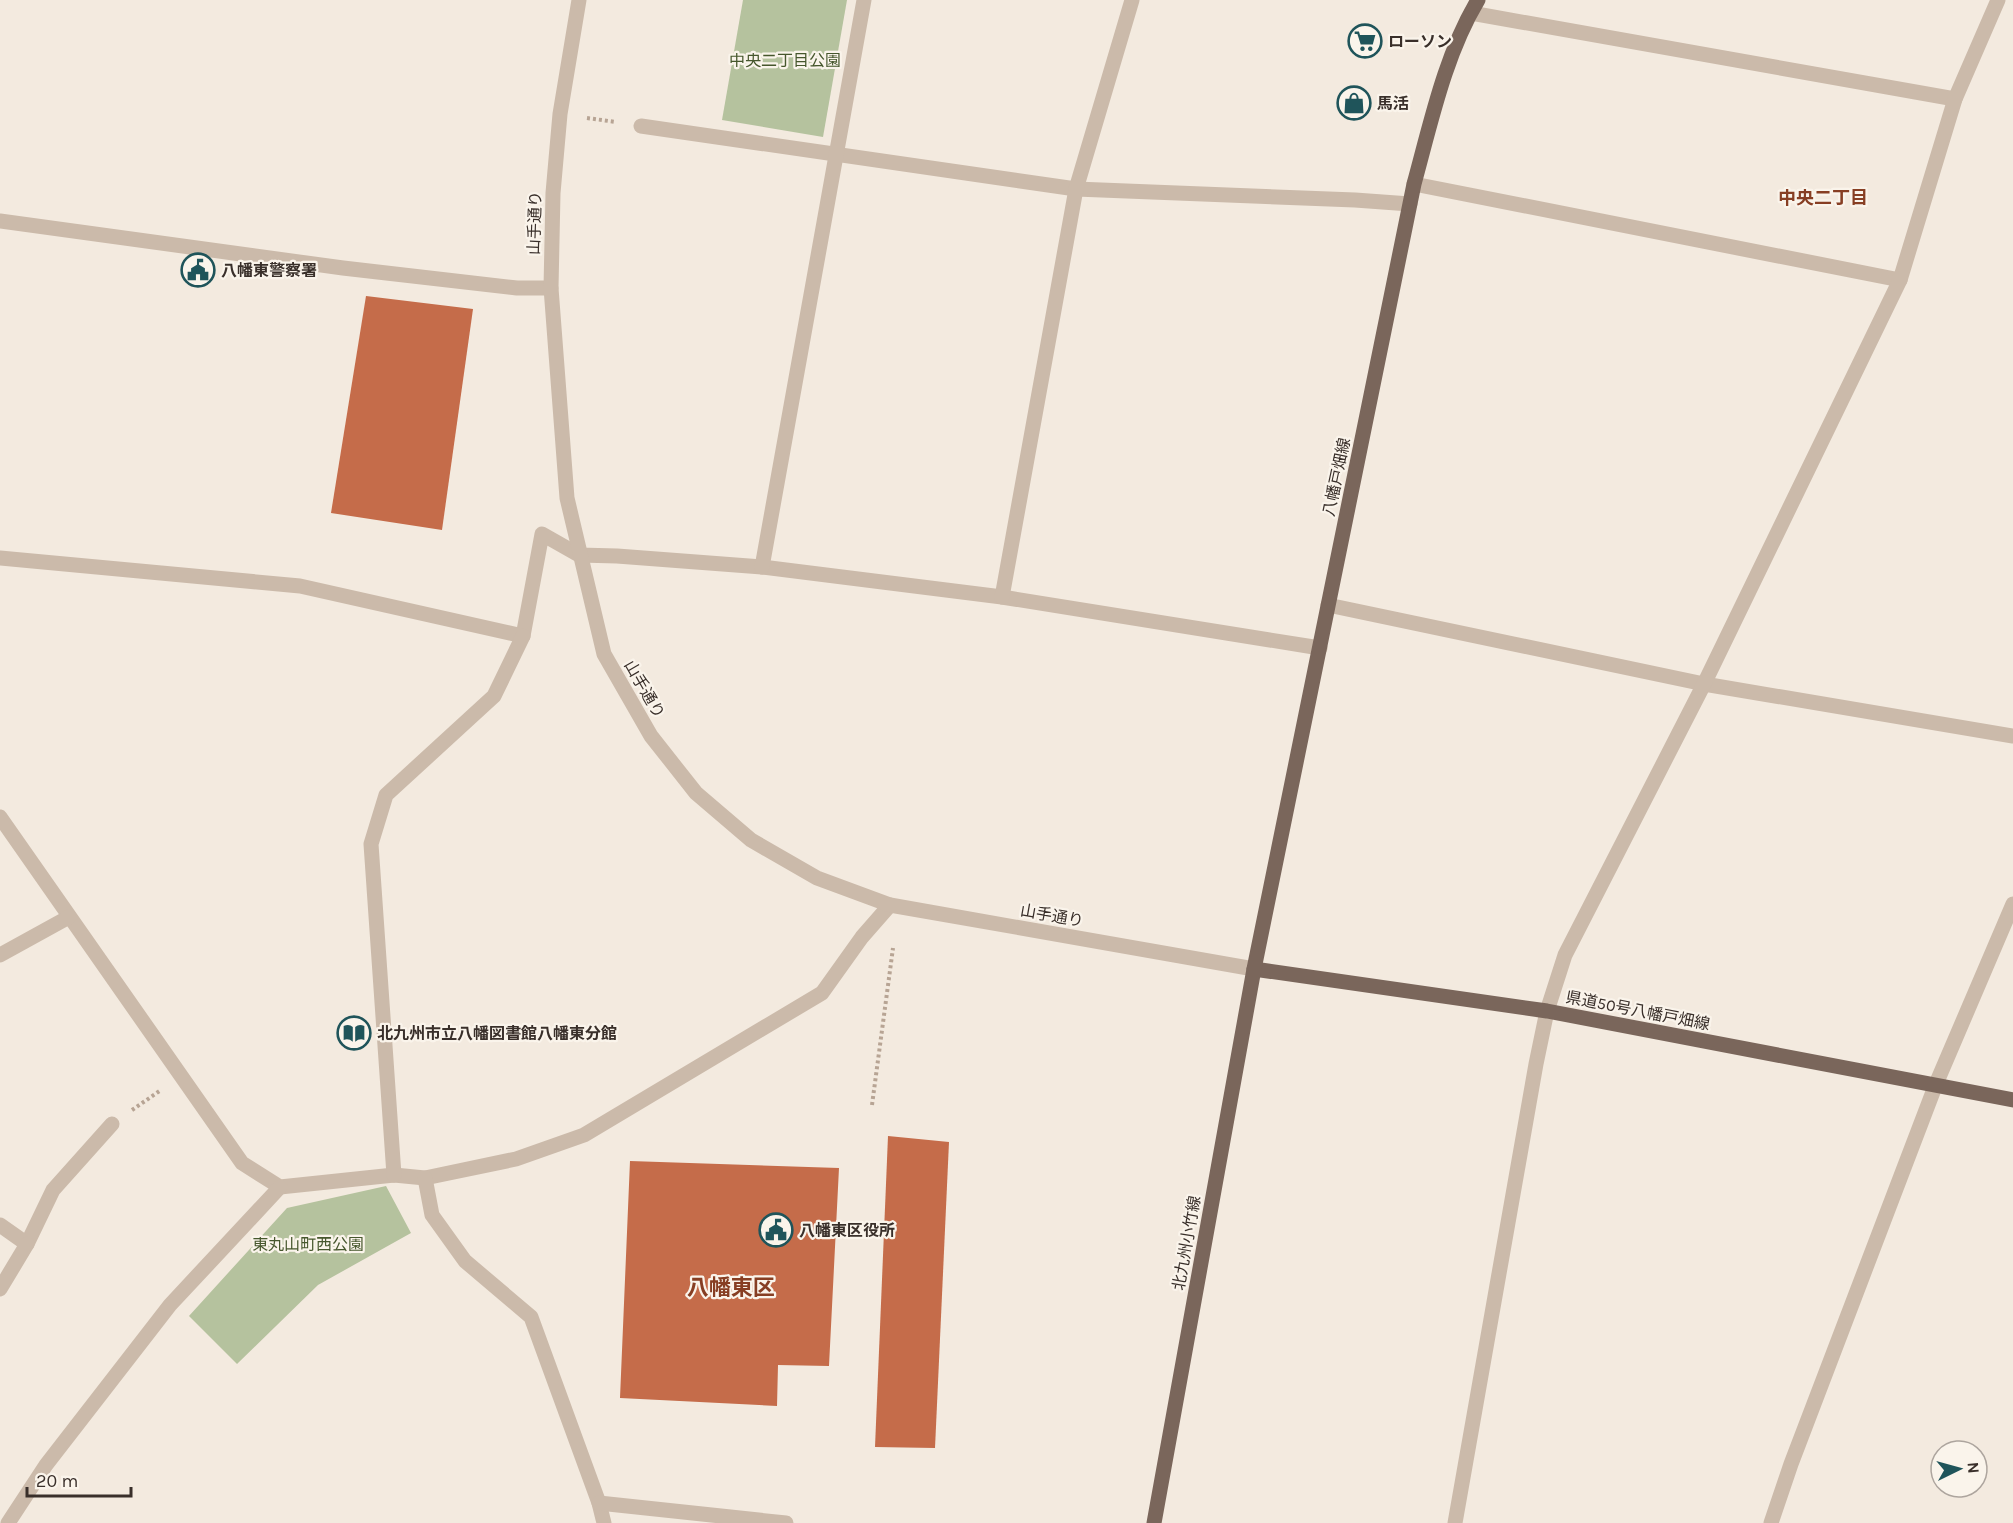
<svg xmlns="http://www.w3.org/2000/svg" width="2013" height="1523" viewBox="0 0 2013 1523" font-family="Karla,'Noto Sans JP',sans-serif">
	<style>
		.green { fill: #b5c29e }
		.building { fill: #c56c4a }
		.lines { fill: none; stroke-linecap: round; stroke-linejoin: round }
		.path { stroke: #b7a494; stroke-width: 4; stroke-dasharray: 3 3; stroke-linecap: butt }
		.minor { stroke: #cbbaaa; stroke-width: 15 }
		.tertiary { stroke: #cbbaaa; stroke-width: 15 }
		.primary { stroke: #7a665b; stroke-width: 15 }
		.labels { text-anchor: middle; stroke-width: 4.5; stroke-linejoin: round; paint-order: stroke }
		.poi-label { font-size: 16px; font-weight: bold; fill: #392f2a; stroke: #faf4eb; text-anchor: start }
		.park-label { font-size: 16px; fill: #46572d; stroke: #faf4eb }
		.street-label { font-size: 16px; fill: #392f2a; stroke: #faf4eb }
		.neighbourhood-label { font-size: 18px; font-weight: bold; fill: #873e23; stroke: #faf4eb }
		.district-label { font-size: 22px; font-weight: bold; fill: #873e23; stroke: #faf4eb }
	</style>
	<rect width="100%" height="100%" fill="#f3eadf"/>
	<!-- green -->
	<g class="green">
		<polygon points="743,0 847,0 823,137 722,120"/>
		<polygon points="386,1186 411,1233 318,1285 237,1364 189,1316 287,1208"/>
	</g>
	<!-- building -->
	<g class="building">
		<polygon points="366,296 473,309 442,530 331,513"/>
		<polygon points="888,1136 949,1142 935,1448 875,1447"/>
		<polygon points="630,1161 839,1168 829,1366 778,1365 777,1406 620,1398"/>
	</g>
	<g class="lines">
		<!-- path -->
		<g class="path">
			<polyline points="587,118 616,122"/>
			<polyline points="872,1105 893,948"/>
			<polyline points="132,1110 161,1090"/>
		</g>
		<!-- minor -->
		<g class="minor">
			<polyline points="1471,13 1955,99"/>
			<polyline points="641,126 1076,189 1355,200 1410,204"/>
			<polyline points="1414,184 1900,280"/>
			<polyline points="0,221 343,268 517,288 551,288"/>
			<polyline points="0,558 300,586 523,636 542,534 579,555 617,556 762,567 1002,597 1320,648"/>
			<polyline points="762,567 864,0"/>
			<polyline points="1002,597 1076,189 1132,0"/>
			<polyline points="1328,605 1704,684 2013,736"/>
			<polyline points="0,817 242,1163 280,1187 394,1175 425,1178 516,1159 584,1135 822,993 862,937 890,905"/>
			<polyline points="0,955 69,917"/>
			<polyline points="394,1175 371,844 386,795 494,696 523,636"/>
			<polyline points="425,1178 432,1215 465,1261 531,1317 599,1503 604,1523"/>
			<polyline points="0,1225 27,1244 53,1190 112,1124"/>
			<polyline points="0,1289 27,1244"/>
			<polyline points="599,1503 786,1523"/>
			<polyline points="8,1523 46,1465 170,1305 280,1187"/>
			<polyline points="1455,1523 1536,1064 1547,1011 1565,955 1704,684 1900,280 1955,99 1998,0"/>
		</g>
		<!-- tertiary -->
		<g class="tertiary">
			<polyline points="579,0 560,114 553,193 551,288 567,498 604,654 651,736 696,793 751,840 817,878 890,905 1254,969"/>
			<polyline points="1771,1523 1791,1464 1936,1084 2013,904"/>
		</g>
		<!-- primary -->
		<g class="primary">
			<polyline points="1254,969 1547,1011 2013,1100"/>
			<path d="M1154,1523L1254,969L1414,184C1431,122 1445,55 1478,0"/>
		</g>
	</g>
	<!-- icons -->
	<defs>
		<g id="supermarket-ring" transform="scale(1.725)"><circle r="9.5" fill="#faf4eb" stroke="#1f545a" stroke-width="1.5"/><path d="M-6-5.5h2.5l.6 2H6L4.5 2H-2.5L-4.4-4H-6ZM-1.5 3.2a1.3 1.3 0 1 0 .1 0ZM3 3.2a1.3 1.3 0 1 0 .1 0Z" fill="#1f545a"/></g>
		<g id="shop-ring" transform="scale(1.725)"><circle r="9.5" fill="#faf4eb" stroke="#1f545a" stroke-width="1.5"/><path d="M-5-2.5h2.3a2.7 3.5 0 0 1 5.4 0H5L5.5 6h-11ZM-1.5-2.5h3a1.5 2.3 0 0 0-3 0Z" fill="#1f545a"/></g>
		<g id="civic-ring" transform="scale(1.725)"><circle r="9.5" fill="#faf4eb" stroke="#1f545a" stroke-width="1.5"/><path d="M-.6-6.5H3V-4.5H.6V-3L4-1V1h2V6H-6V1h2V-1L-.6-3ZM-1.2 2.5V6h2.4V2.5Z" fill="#1f545a"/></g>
		<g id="library-ring" transform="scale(1.725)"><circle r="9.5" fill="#faf4eb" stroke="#1f545a" stroke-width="1.5"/><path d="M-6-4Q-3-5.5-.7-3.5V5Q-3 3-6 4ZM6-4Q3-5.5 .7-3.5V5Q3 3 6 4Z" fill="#1f545a"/></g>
	</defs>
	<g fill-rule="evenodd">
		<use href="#supermarket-ring" x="1365" y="41"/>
		<use href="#shop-ring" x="1354" y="103"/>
		<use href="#civic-ring" x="198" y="270"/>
		<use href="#library-ring" x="354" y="1033"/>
		<use href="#civic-ring" x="776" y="1230"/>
	</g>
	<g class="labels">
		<!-- poi labels -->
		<g class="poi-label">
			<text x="1388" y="47">ローソン</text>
			<text x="1377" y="109">馬活</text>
			<text x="221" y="276">八幡東警察署</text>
			<text x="377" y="1039">北九州市立八幡図書館八幡東分館</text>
			<text x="799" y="1236">八幡東区役所</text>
		</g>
		<!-- park labels -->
		<g class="park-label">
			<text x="785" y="66">中央二丁目公園</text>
			<text x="308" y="1250">東丸山町西公園</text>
		</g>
		<!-- street labels -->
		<g class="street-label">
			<text transform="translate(534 223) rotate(-88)" y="6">山手通り</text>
			<text transform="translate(1336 477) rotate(-78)" y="6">八幡戸畑線</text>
			<text transform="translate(645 689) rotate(60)" y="6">山手通り</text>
			<text transform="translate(1052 915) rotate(10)" y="6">山手通り</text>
			<text transform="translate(1638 1010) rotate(11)" y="6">県道50号八幡戸畑線</text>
			<text transform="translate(1186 1243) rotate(-80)" y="6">北九州小竹線</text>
		</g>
		<!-- neighbourhood labels -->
		<g class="neighbourhood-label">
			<text x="1823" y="204">中央二丁目</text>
		</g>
		<!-- district labels -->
		<g class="district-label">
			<text x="731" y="1295">八幡東区</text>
		</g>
	</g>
	<!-- north arrow -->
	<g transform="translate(1959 1469) rotate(85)"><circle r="28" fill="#faf4eb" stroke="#ada59e" stroke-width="1.5"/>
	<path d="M0-4.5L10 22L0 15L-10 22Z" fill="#1f545a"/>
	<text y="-9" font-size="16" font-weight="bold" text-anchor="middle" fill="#392f2a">N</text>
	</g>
	<!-- scale -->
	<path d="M27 1487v9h104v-9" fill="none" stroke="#392f2a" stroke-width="3"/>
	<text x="36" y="1487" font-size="18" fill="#392f2a" stroke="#faf4eb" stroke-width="4.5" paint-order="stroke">20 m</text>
</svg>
